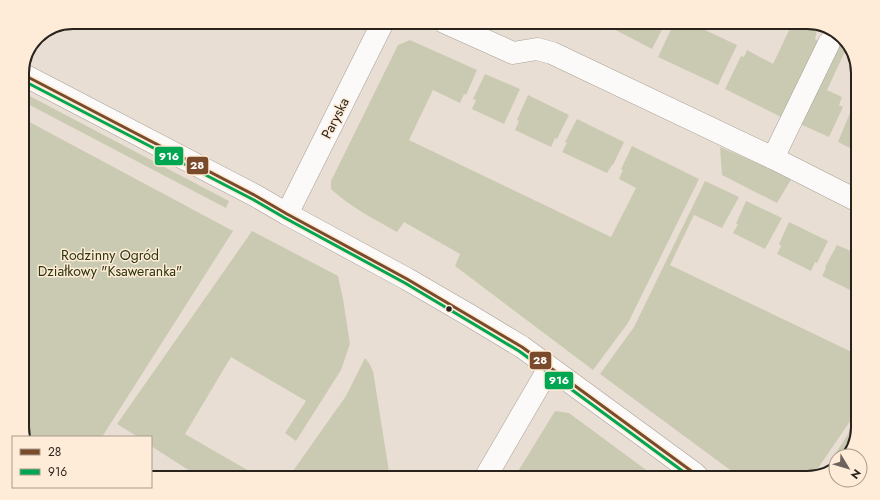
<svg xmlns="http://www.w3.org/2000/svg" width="880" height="500" viewBox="0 0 880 500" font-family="Jost,sans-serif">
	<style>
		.green { fill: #cacab3 }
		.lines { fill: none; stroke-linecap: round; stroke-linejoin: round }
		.minor-casing { stroke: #a8a098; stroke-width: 23 }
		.minor { stroke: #fcfaf8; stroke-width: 22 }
		.bus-1-casing { stroke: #feebd8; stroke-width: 6 }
		.bus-2-casing { stroke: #feebd8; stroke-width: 6 }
		.bus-1 { stroke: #7a4b2a; stroke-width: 3 }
		.bus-2 { stroke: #00a651; stroke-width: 3 }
		.bus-dot { fill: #29231c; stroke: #feebd8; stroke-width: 1.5 }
		.labels { text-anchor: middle; stroke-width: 3; stroke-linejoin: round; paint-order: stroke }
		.street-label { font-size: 14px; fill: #29231c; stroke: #feebd8 }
		.park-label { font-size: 14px; fill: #2b350a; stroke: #feebd8 }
		.rim { fill: none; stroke: #29231c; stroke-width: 2 }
		.line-badge { stroke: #feebd8; stroke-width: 1.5 }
		.badge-label { font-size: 11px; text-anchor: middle; font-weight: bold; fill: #fff }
	</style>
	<rect width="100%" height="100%" fill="#e9ded3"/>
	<!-- green -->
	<g class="green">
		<polygon points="605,22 666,22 652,49 604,24"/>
		<polygon points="677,22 688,22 737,45 718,85 658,57 674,23 676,24"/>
		<polygon points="793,22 807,22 818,25 815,39 820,42 783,118 725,89 741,56 744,57 747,50 773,64"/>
		<polygon points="826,27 832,29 848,45 827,90 842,97 839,105 843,107 829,137 800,124"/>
		<path d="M410,40L477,70L466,95L464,94L460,103L433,90L409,140L611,237L636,188L619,179L623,170L621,169L632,146L699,179L628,323L593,370L455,266L460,254L404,222L397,232C374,219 350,207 331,189V181L398,45Z"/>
		<polygon points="485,74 520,89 504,124 472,109 476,100 473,99"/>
		<polygon points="22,92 229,201 226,208 22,101"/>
		<polygon points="528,95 569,115 557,139 555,138 551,147 515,130 519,121 517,120"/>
		<polygon points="854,103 858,104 858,152 838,142"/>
		<polygon points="22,118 233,231 102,437 24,437 22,430"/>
		<polygon points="577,119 624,142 613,165 612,165 607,173 562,152 567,143 565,142"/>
		<polygon points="720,147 792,178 777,203 722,175"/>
		<polygon points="705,181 739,197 722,228 694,215 670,265 858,355 858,408 855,414 812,477 807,478 744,478 737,475 600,374 634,327"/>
		<polygon points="746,201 782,218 765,249 733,233 738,224 736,224"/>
		<polygon points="789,222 828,241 817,263 815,262 811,271 777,254 781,246 779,244"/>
		<polygon points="252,231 338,276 343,299 350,344 341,370 296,441 285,433 306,401 231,357 185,434 261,478 201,478 151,446 151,437 138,437 117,424"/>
		<polygon points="837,245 858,254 858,294 822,276 826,268 825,267"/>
		<polygon points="365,358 369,363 373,371 390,478 288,478 346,396"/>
		<polygon points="555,411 569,413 657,478 514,478"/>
		<polygon points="858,419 858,427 853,444 851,444 847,456 836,456 836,468 833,471 822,474"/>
	</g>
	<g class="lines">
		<!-- minor casing -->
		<g class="minor-casing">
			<g id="minor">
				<polyline points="444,22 513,53 537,49 552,53 773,158 858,201"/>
				<polyline points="22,74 256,196 287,214 407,279 469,315 522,347 694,473 699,478"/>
				<polyline points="773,158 829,43"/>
				<polyline points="287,214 383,22"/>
				<polyline points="485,478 549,368"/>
			</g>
		</g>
		<!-- minor -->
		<use href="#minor" class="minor"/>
		<!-- bus-1 casing -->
		<g class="bus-1-casing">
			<polyline id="bus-1" points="22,74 256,196 287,214 407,279 522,347 694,473 699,478"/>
		</g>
		<!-- bus-2 casing -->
		<g class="bus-2-casing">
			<polyline id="bus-2" points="22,80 254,200 285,218 405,283 519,351 692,478"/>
		</g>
		<!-- bus-1 -->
		<use href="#bus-1" class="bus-1"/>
		<!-- bus-2 -->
		<use href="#bus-2" class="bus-2"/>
	</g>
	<!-- markers -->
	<circle class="bus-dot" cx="449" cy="309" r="3.5"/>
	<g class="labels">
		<!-- street labels -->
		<g class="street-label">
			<text transform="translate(335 118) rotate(-63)" y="5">Paryska</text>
		</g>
		<!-- park labels -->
		<g class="park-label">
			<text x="110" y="260">Rodzinny Ogród<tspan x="110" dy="16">Działkowy "Ksaweranka"</tspan></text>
		</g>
	</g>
	<!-- crop -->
	<path d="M0 0H880V500H0ZM73 29H807A44 44 0 0 1 851 73V427A44 44 0 0 1 807 471H73A44 44 0 0 1 29 427V73A44 44 0 0 1 73 29Z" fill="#feebd8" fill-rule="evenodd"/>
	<path class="rim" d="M73 29H807A44 44 0 0 1 851 73V427A44 44 0 0 1 807 471H73A44 44 0 0 1 29 427V73A44 44 0 0 1 73 29Z"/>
	<g class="line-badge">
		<rect x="154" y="146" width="30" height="20" rx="4" fill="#00a651"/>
		<rect x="186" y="156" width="23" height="19" rx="4" fill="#7a4b2a"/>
		<rect x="529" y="351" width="23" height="19" rx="4" fill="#7a4b2a"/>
		<rect x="544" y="371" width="30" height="19" rx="4" fill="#00a651"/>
	</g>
	<g class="badge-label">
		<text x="169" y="160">916</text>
		<text x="197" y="169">28</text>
		<text x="540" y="364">28</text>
		<text x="559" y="384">916</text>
	</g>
	<!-- legend -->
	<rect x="12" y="436" width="140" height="52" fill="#feebd8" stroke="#a99b8d"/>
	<rect x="20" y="449" width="20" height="6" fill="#7a4b2a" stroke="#a99b8d"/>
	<text x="48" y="456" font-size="12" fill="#29231c">28</text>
	<rect x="20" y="469" width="20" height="6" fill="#00a651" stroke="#a99b8d"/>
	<text x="48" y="476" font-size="12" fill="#29231c">916</text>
	<!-- north arrow -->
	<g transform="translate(848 468) rotate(128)"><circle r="19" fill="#feebd8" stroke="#a99b8d"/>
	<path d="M0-3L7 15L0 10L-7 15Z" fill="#6c645c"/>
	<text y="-6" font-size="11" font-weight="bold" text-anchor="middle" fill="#29231c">N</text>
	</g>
</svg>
